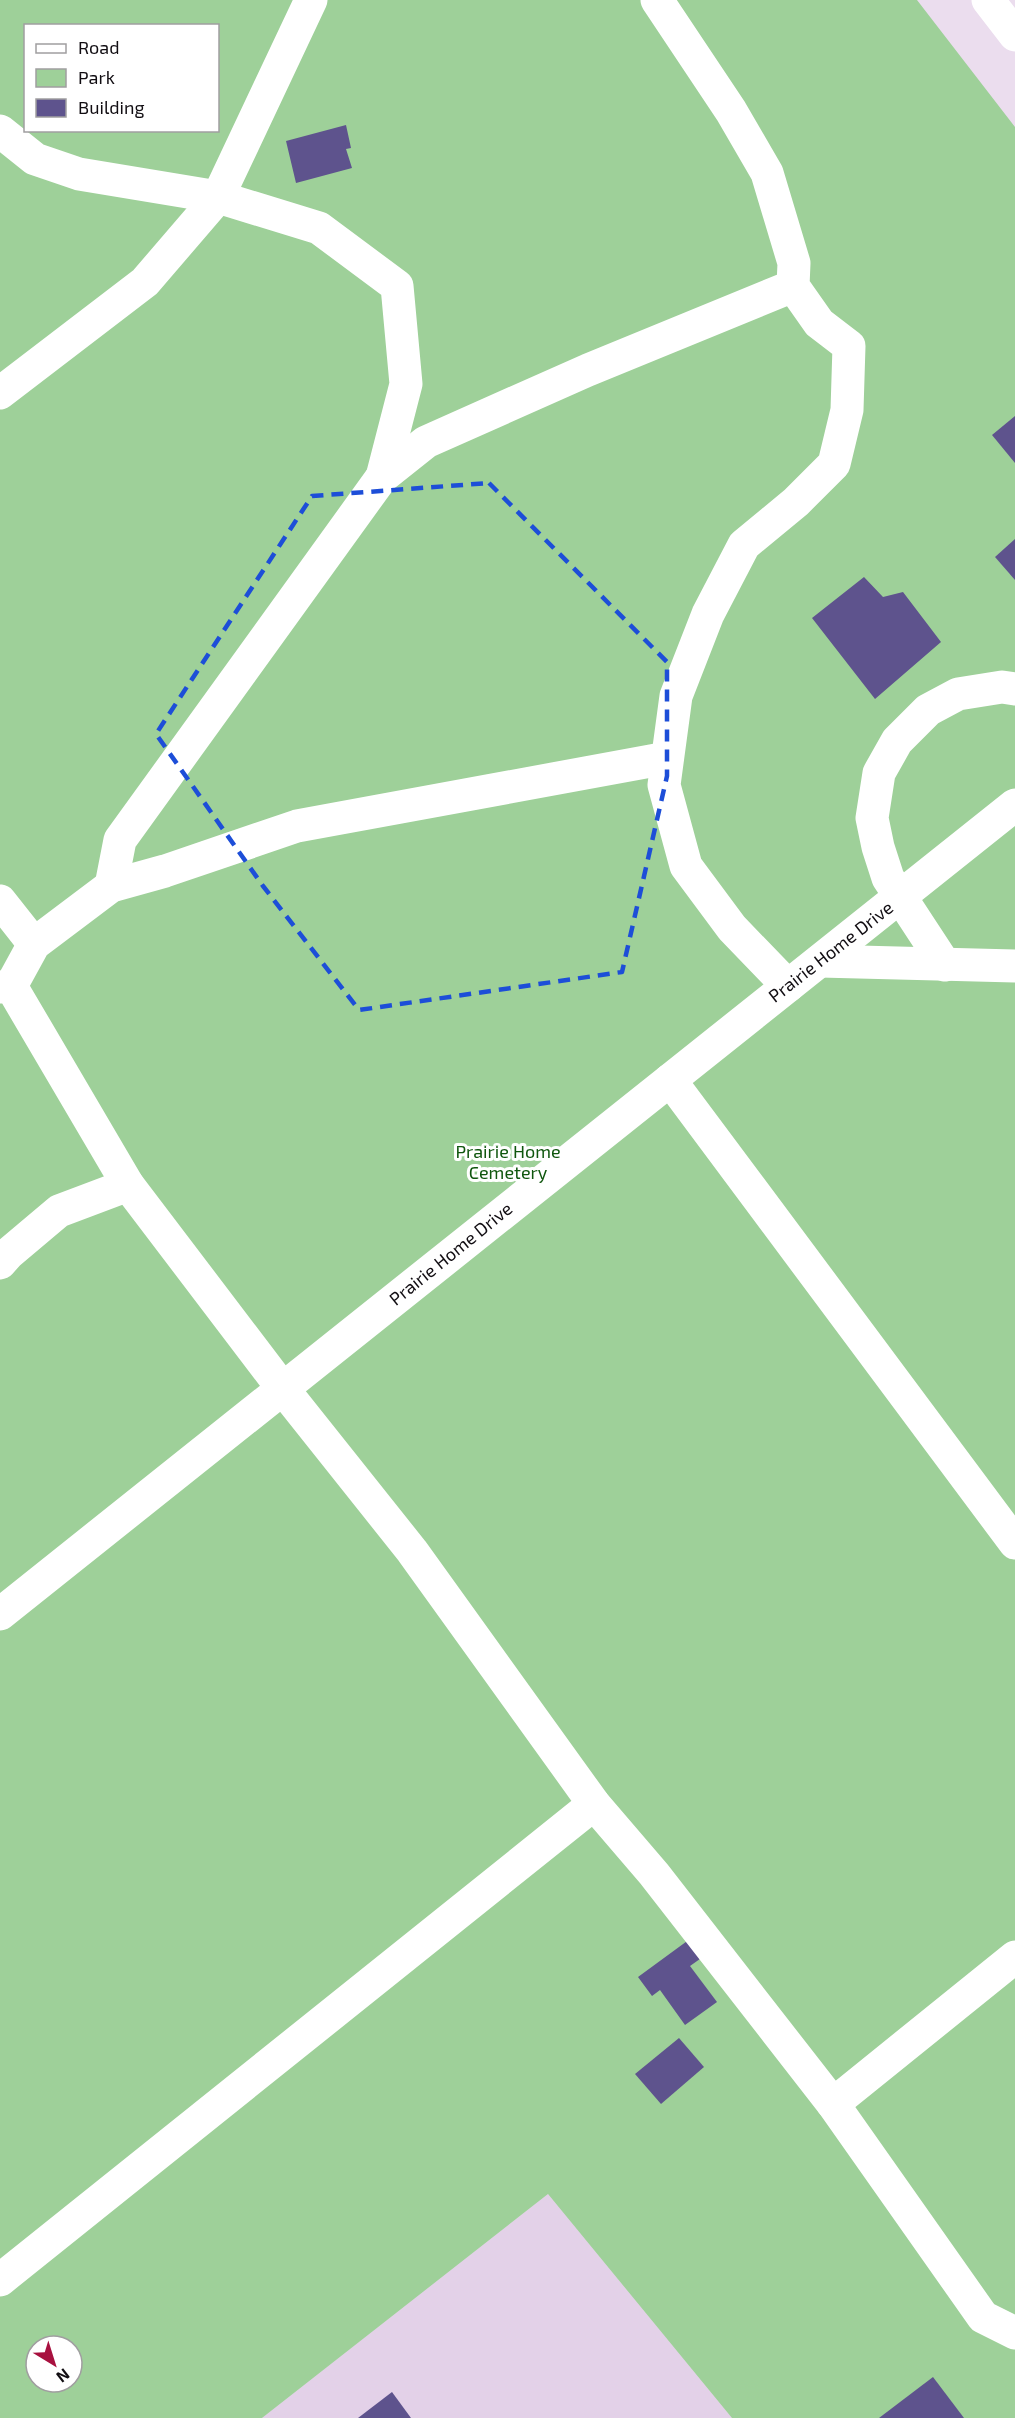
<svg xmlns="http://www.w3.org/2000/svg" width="1015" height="2418" viewBox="0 0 1015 2418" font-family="'Exo 2',sans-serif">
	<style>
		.built { fill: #e3d1e8 }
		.green { fill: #9ed099; fill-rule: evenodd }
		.building { fill: #5e538d }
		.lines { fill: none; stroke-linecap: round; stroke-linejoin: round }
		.minor { stroke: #fff; stroke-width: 33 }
		.marked { fill: none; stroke: #1d4ed8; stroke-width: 4.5; stroke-dasharray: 12 8; stroke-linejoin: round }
		.labels { text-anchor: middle; stroke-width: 6; stroke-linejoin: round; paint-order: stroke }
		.street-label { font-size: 18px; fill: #110d12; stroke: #fff }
		.park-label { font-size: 18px; fill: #0f560d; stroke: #fff }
	</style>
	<rect width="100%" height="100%" fill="#ebddee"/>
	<!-- built -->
	<polygon class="built" points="548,2194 732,2418 262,2418"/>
	<!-- green -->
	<path class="green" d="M0,0H917L1015,127V2418H732L548,2194L262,2418H0ZM26,26H218V130H26ZM36,2346H72V2382H36Z"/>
	<!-- building -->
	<g class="building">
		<polygon points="346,125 351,148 346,149 352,168 296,183 286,141"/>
		<polygon points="1015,416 1015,463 992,435"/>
		<polygon points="1015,539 1015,580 995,557"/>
		<polygon points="864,577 883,597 903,592 941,642 875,699 812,618"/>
		<polygon points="694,1936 707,1954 690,1966 717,2002 685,2025 660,1990 652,1996 638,1977"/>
		<polygon points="679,2038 704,2067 661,2104 635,2074"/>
		<polygon points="933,2377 964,2418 879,2418"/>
		<polygon points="392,2392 411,2418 358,2418"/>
	</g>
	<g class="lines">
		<!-- minor -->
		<g class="minor">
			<polyline points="657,0 731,111 767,173 794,263 793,286 819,323 849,346 847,410 834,464 796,502 744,545 708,614 676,696 664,785 686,866 732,928 788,986"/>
			<polyline points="988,0 1015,35"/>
			<polyline points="0,131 35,159 79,174 218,197 319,228 397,286 406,384 382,477"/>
			<polyline points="0,393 145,282 218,197 311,0"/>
			<polyline points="111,886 120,840 382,477 426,442 588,370 793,286"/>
			<polyline points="0,901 34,944"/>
			<polyline points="820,961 1015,966"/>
			<polyline points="945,965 888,878 878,847 872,818 879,773 897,741 928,710 958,694 1002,687 1015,689"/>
			<polyline points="11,986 34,944 111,886 165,871 297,826 667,758"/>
			<polyline points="0,987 11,986 128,1185 283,1389 412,1551 594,1804 654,1874 833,2104 983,2317 1015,2333"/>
			<polyline points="670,1080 1015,1543"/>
			<polyline points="0,1263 8,1254 59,1211 128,1185"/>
			<polyline points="0,1614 1015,805"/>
			<polyline points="833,2104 1015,1957"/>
			<polyline points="0,2280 594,1804"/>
		</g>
	</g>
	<!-- marked area -->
	<path class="marked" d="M489,483L667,662V776L622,972L359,1010L263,886L156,734L312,496Z"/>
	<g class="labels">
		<!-- street labels -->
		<g class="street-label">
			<text transform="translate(831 952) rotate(-38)" y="6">Prairie Home Drive</text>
			<text transform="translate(451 1254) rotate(-39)" y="6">Prairie Home Drive</text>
		</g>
		<!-- park labels -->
		<g class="park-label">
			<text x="508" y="1158">Prairie Home<tspan x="508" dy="21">Cemetery</tspan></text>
		</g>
	</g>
	<!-- legend -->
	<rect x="24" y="24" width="195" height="108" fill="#ffffff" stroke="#a09ea0" stroke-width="1.5"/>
	<rect x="36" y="44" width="30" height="9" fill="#ffffff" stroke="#a09ea0" stroke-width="1.5"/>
	<text x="78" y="54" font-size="18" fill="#110d12">Road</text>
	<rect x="36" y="69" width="30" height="18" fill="#9ed099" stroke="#a09ea0" stroke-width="1.5"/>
	<text x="78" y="84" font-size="18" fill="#110d12">Park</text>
	<rect x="36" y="99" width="30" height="18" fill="#5e538d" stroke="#a09ea0" stroke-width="1.5"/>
	<text x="78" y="114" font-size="18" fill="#110d12">Building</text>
	<!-- north arrow -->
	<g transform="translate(54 2364) rotate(142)"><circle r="28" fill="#ffffff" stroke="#a09ea0" stroke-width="1.5"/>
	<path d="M0-4.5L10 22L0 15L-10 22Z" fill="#a8113f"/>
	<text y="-9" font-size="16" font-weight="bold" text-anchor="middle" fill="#110d12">N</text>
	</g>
</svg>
